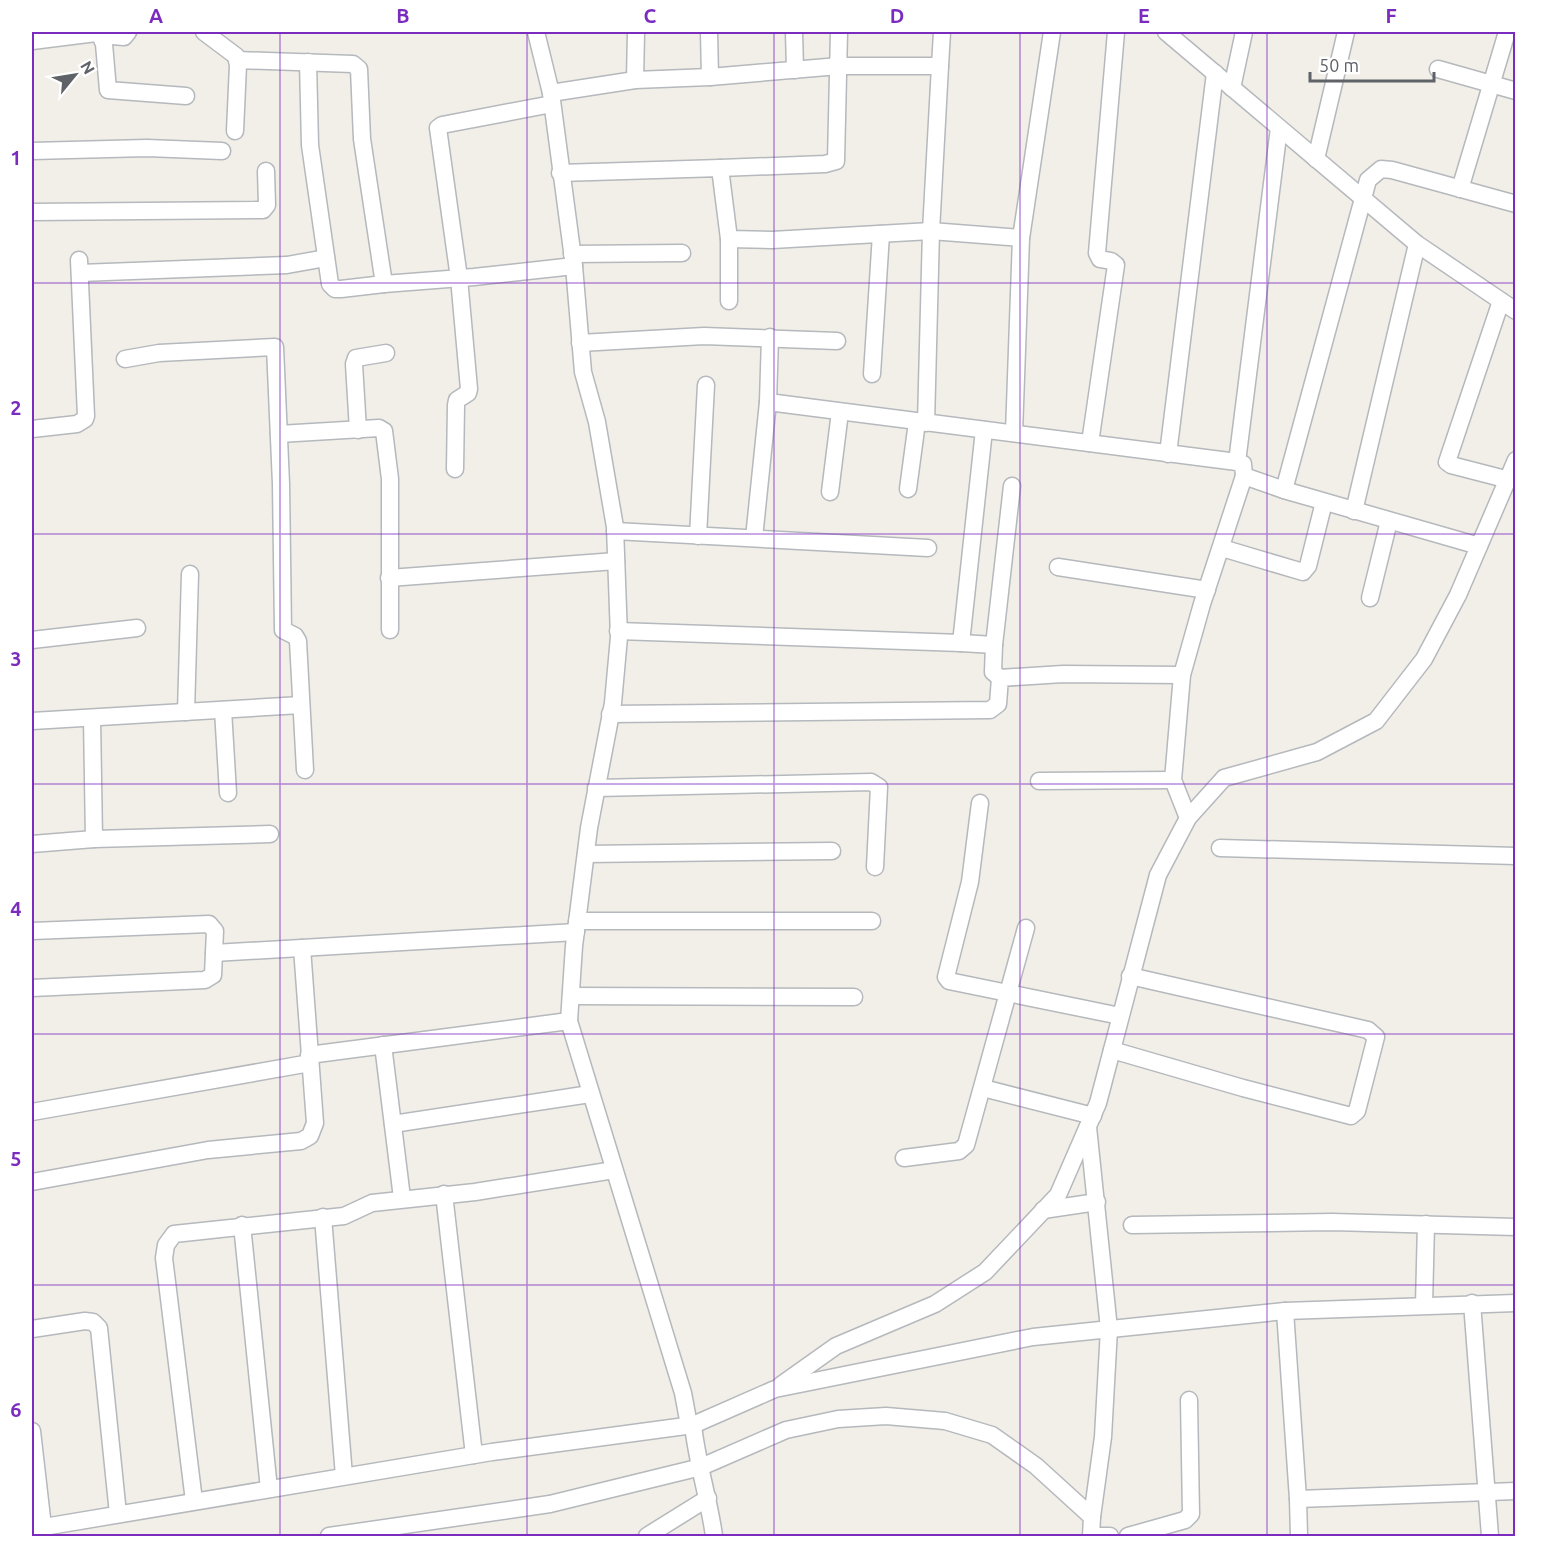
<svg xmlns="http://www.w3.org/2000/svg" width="1547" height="1568" viewBox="0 0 1547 1568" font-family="Ubuntu,sans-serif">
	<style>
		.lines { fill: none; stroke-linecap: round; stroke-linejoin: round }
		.minor-casing { stroke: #b5b8bc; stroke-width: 19 }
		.minor { stroke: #fff; stroke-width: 16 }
		.grid { fill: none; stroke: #7b2cbf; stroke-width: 1.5; stroke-opacity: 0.55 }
		.neatline { fill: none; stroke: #7b2cbf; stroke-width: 2 }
		.grid-label { font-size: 20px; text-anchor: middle; font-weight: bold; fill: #7b2cbf }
	</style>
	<rect width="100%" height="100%" fill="#f1efe8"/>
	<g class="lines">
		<!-- minor casing -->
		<g class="minor-casing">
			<g id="minor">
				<polyline points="204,32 236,56 238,65 235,131"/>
				<polyline points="536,32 551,93 574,266 583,372 597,422 615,527 619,637 613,703 589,828 574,946 569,1021 683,1393 689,1425"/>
				<polyline points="709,32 710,77"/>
				<polyline points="794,32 795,70"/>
				<polyline points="1166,32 1417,244 1516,311"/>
				<polyline points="100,35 124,37 128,32"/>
				<polyline points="32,41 96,33 100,35 104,44 108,90 186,96"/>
				<polyline points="237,60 353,64 359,69 362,139 384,284 474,277 574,266"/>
				<polyline points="308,62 310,145 330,284 335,289 341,289 384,284"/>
				<polyline points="940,66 942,32"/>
				<polyline points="1438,69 1516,91"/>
				<polyline points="635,80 636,32"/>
				<polyline points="1232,88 1244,32"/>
				<polyline points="551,93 635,80 710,77 839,66 940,66 931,231 926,423"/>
				<polyline points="32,151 147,148 222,151"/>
				<polyline points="1316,159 1346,32"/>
				<polyline points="720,168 825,164 836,161 839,32"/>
				<polyline points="560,173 720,168 729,239 772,240 931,231 1021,238"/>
				<polyline points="1460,189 1507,32"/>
				<polyline points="32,212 263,210 267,205 266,171"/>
				<polyline points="572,254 682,253"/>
				<polyline points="80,273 287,265 326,258"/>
				<polyline points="729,301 729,239"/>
				<polyline points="1501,301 1447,462 1451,465 1509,480"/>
				<polyline points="580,343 704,336 837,341"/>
				<polyline points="125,359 159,353 275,347 281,484 283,630 295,636 298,641 305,770"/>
				<polyline points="872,374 881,234"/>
				<polyline points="768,402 1237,462 1243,464 1244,476 1284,490 1479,546"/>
				<polyline points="32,429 77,424 85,419 86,416 79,260"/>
				<polyline points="358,430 354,364 356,358 386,353"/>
				<polyline points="1014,433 1021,238 1052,32"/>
				<polyline points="279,434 379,428 384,431 390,479 390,630"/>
				<polyline points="1090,443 1116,265 1111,261 1100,259 1097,253 1116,32"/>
				<polyline points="1168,454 1215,73"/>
				<polyline points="1237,462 1279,128"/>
				<polyline points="455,469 456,405 457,400 468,393 469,389 459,278 438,128 442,125 552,104"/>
				<polyline points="908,489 917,422"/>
				<polyline points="1284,490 1368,180 1381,169 1392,170 1516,204"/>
				<polyline points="830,492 840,412"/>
				<polyline points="1354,511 1417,244"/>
				<polyline points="615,531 928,548"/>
				<polyline points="698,536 706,385"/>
				<polyline points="754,538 768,402 770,337"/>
				<polyline points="1222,548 1303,572 1308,566 1324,502"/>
				<polyline points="1058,567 1207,590"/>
				<polyline points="389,578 616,561"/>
				<polyline points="1370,598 1389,521"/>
				<polyline points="618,631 961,643 984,430"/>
				<polyline points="32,640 137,628"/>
				<polyline points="961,643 994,645 1012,486"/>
				<polyline points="994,645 993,672 1000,678"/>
				<polyline points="223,710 228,793"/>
				<polyline points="186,712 190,574"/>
				<polyline points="610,714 990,710 998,704 1000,678 1063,674 1182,675"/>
				<polyline points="92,718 94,839"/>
				<polyline points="32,721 301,705"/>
				<polyline points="1039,781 1173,780"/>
				<polyline points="596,788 871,782 879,787 875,867"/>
				<polyline points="980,803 970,882 946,977 949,981 1120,1016"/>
				<polyline points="1188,818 1173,780 1182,675 1202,604 1244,476"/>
				<polyline points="32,844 94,839 270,834"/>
				<polyline points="1220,848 1516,856"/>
				<polyline points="586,854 832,851"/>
				<polyline points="577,921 872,921"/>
				<polyline points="32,931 209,924 215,931 214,953 576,932"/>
				<polyline points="32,988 205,980 213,975 214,953"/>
				<polyline points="571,996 854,997"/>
				<polyline points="383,1045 402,1198"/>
				<polyline points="1112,1050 1243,1088 1351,1116 1357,1111 1376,1037 1368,1030 1130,976"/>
				<polyline points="309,1055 569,1021"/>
				<polyline points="983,1088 1093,1116"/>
				<polyline points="32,1112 310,1063"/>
				<polyline points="393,1124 590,1094"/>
				<polyline points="1088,1127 1109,1329 1103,1437 1092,1517"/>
				<polyline points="904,1158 959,1151 966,1145 1026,928"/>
				<polyline points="32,1182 208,1150 301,1141 310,1136 315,1123 302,948"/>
				<polyline points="444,1194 474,1455"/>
				<polyline points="1043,1210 1097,1202"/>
				<polyline points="323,1217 344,1476"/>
				<polyline points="242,1225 269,1489"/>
				<polyline points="1132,1225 1332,1222 1516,1227"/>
				<polyline points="1472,1303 1490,1536"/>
				<polyline points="1424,1305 1426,1224"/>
				<polyline points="1285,1311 1298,1499"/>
				<polyline points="32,1329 85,1321 93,1322 99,1328 118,1514"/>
				<polyline points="781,1385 836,1346 935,1304 985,1272 1058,1195 1098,1103 1158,875 1188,818 1224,778 1317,752 1376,721 1424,659 1458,595 1516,460"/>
				<path d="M693,1425C697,1463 709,1499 714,1536"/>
				<polyline points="32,1431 43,1527"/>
				<polyline points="194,1501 164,1258 166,1245 174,1234 344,1216 372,1203 475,1192 614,1170"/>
				<polyline points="32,1529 492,1452 693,1425 775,1389 1033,1337 1285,1311 1516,1303"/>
				<polyline points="329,1536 550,1504 701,1467 786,1430 838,1419 886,1416 945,1421 992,1435 1036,1466 1092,1517 1091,1536 1110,1536"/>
				<polyline points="647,1536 708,1498"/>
				<polyline points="1128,1536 1185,1520 1191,1514 1189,1400"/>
				<polyline points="1299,1536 1298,1499 1516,1491"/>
			</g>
		</g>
		<!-- minor -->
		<use href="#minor" class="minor"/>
	</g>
	<!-- grid -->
	<path class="grid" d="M280,32V1536M527,32V1536M774,32V1536M1020,32V1536M1267,32V1536M32,283H1516M32,534H1516M32,784H1516M32,1034H1516M32,1285H1516"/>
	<!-- border -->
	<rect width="1547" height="1568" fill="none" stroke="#ffffff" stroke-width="66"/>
	<!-- north arrow -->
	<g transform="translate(75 75) rotate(60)" stroke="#ffffff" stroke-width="4.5" paint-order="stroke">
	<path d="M0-4.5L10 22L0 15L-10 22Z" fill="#5f6368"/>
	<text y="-9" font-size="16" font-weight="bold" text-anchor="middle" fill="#5f6368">N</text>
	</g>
	<!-- scale -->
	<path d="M1310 72v9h124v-9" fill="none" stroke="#5f6368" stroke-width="3"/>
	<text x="1319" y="72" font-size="18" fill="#5f6368" stroke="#ffffff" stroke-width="4.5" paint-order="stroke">50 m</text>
	<rect x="33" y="33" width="1481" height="1502" class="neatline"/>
	<g class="grid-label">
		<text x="156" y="23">A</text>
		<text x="403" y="23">B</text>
		<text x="650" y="23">C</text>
		<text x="897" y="23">D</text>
		<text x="1144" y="23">E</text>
		<text x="1391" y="23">F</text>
		<text x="16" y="165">1</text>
		<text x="16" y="415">2</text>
		<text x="16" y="666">3</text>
		<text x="16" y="916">4</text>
		<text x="16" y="1166">5</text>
		<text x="16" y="1417">6</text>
	</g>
</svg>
